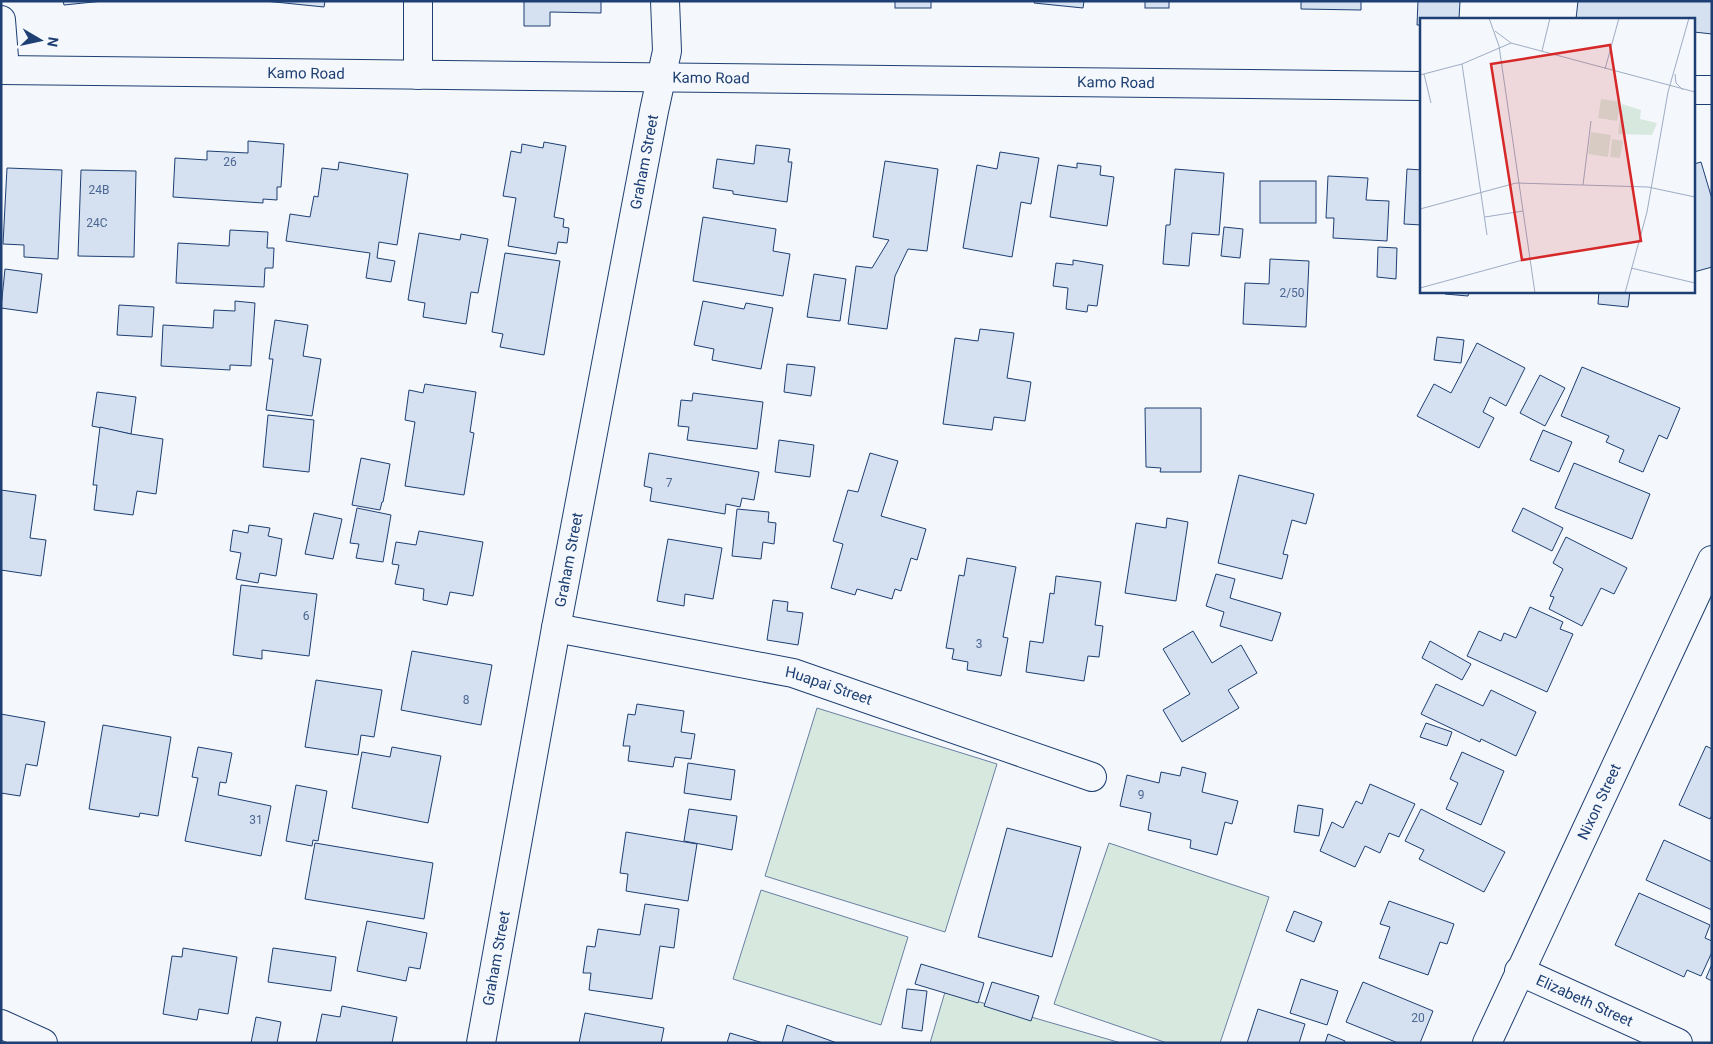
<svg xmlns="http://www.w3.org/2000/svg" width="1713" height="1044" viewBox="0 0 1713 1044" font-family="Roboto,sans-serif">
	<style>
		.green { fill: #d7e8df; stroke: #687fa3 }
		.building { fill: #d5e0f0; stroke: #1d3f73 }
		.lines { fill: none; stroke-linecap: round; stroke-linejoin: round }
		.minor-casing { stroke: #1d3f73; stroke-width: 30 }
		.major-casing { stroke: #1d3f73; stroke-width: 30 }
		.minor { stroke: #f4f7fb; stroke-width: 28 }
		.major { stroke: #f4f7fb; stroke-width: 28 }
		.labels { text-anchor: middle; stroke-width: 4; stroke-linejoin: round; paint-order: stroke }
		.number-label { font-size: 12px; fill: #4b6792 }
		.street-label { font-size: 15px; fill: #1d3f73; stroke: #f4f7fb }
		.inset-road { fill: none; stroke: #9eadc5; stroke-width: 1 }
		.view { fill: #d62828; fill-opacity: 0.15; stroke: #d62828; stroke-width: 2.5 }
		.inset-edge { fill: none; stroke: #1d3f73; stroke-width: 2.5 }
	</style>
	<rect width="100%" height="100%" fill="#f4f7fb"/>
	<!-- green -->
	<g class="green">
		<polygon points="817,708 997,764 945,932 765,876"/>
		<polygon points="1109,843 1269,897 1220,1043 1167,1043 1054,1004"/>
		<polygon points="761,890 908,937 881,1025 733,979"/>
		<polygon points="945,992 1121,1043 930,1043"/>
	</g>
	<!-- building -->
	<g class="building">
		<polygon points="63,1 103,1 64,5"/>
		<polygon points="265,1 325,1 324,7"/>
		<polygon points="524,1 601,1 601,13 550,12 550,26 524,26"/>
		<rect x="895" y="1" width="36" height="7"/>
		<polygon points="1035,1 1084,1 1083,8 1034,3"/>
		<rect x="1145" y="1" width="24" height="7"/>
		<polygon points="1301,1 1361,1 1361,10 1301,9"/>
		<polygon points="1418,1 1460,1 1459,19 1422,19 1422,25 1417,25"/>
		<polygon points="1578,1 1712,1 1712,34 1694,32 1694,19 1576,19"/>
		<polygon points="248,141 284,144 281,187 277,187 277,200 263,199 263,203 173,197 175,158 207,160 207,151 248,153"/>
		<polygon points="544,142 566,146 554,217 564,219 563,227 569,228 567,243 558,242 556,254 508,246 516,198 503,196 511,151 521,153 522,144 543,148"/>
		<polygon points="756,145 790,149 788,162 792,162 787,202 733,194 733,191 713,188 717,159 754,164"/>
		<polygon points="1000,152 1039,158 1031,204 1021,202 1012,257 963,248 977,165 997,169"/>
		<polygon points="885,161 938,169 927,251 908,249 895,276 887,329 848,324 856,266 872,268 889,240 873,237"/>
		<polygon points="339,162 408,174 397,245 379,242 377,258 395,261 391,282 366,278 370,253 286,241 290,214 310,217 314,196 318,197 322,168 338,170"/>
		<polygon points="1701,162 1712,199 1712,267 1694,272 1694,164"/>
		<polygon points="1077,163 1101,166 1100,175 1114,177 1107,226 1050,217 1058,165 1077,168"/>
		<polygon points="7,168 62,170 58,259 24,257 24,245 3,244"/>
		<polygon points="1175,169 1224,173 1219,235 1192,233 1189,266 1163,264 1166,225 1170,225"/>
		<polygon points="1407,169 1422,170 1422,225 1404,224"/>
		<polygon points="81,170 136,171 134,257 78,256"/>
		<polygon points="1328,176 1368,178 1366,200 1389,201 1387,241 1333,238 1334,218 1326,218"/>
		<rect x="1260" y="181" width="56" height="42"/>
		<polygon points="703,217 776,229 773,251 790,254 783,296 693,281"/>
		<polygon points="1224,227 1243,229 1240,258 1221,256"/>
		<polygon points="230,230 268,232 267,248 274,248 273,268 265,268 264,287 176,283 178,243 229,246"/>
		<polygon points="419,233 460,240 461,234 488,239 478,293 471,292 466,324 423,317 425,303 408,300"/>
		<polygon points="1378,247 1397,248 1396,279 1377,277"/>
		<polygon points="505,253 560,261 544,355 500,347 503,334 492,332"/>
		<polygon points="1270,259 1309,261 1306,327 1243,324 1245,283 1269,284"/>
		<polygon points="1073,260 1103,265 1097,306 1088,305 1087,312 1066,309 1068,288 1053,286 1056,263 1073,265"/>
		<polygon points="5,269 42,274 37,313 1,308"/>
		<polygon points="814,274 846,279 840,321 807,317"/>
		<polygon points="1445,291 1469,291 1468,296 1445,294"/>
		<polygon points="1599,291 1630,291 1628,307 1598,304"/>
		<polygon points="235,301 255,303 251,366 230,365 230,370 161,366 163,325 213,328 214,310 235,311"/>
		<polygon points="703,301 744,309 746,303 773,308 761,369 712,360 714,349 694,345"/>
		<polygon points="119,305 154,307 152,337 117,335"/>
		<polygon points="275,320 308,325 303,356 321,359 312,416 266,410 273,359 269,359"/>
		<polygon points="980,329 1014,333 1007,378 1031,382 1025,421 994,417 992,430 943,424 955,338 978,341"/>
		<polygon points="1437,337 1464,340 1461,363 1434,360"/>
		<polygon points="1477,343 1525,368 1506,406 1490,397 1483,412 1494,418 1479,448 1417,416 1434,384 1451,393"/>
		<polygon points="787,364 815,367 811,396 784,392"/>
		<polygon points="1582,367 1680,408 1667,439 1659,435 1643,472 1619,462 1624,450 1606,442 1609,436 1561,416"/>
		<polygon points="1540,375 1565,388 1545,426 1520,413"/>
		<polygon points="425,384 476,392 470,432 474,433 464,495 405,486 415,422 405,420 409,390 423,393"/>
		<polygon points="97,392 136,397 131,434 92,426"/>
		<polygon points="693,393 763,402 757,449 687,440 689,427 678,426 681,400 692,401"/>
		<polygon points="1145,408 1201,408 1201,472 1160,472 1161,468 1146,467"/>
		<polygon points="268,415 314,420 309,472 263,467"/>
		<polygon points="100,427 131,434 163,439 156,494 137,491 133,515 94,510 97,485 93,485"/>
		<polygon points="1543,430 1572,442 1559,472 1530,460"/>
		<polygon points="779,440 814,445 810,477 775,472"/>
		<polygon points="649,453 759,472 754,500 742,498 740,507 726,504 725,514 650,501 652,488 644,486"/>
		<polygon points="870,453 898,461 881,516 926,529 917,560 911,558 901,591 895,589 892,599 857,589 855,595 831,588 843,544 833,541 848,490 858,492"/>
		<polygon points="361,458 390,464 383,502 382,502 380,510 352,505"/>
		<polygon points="1574,463 1650,494 1632,539 1555,508"/>
		<polygon points="1239,475 1314,494 1306,524 1292,520 1283,554 1288,555 1282,579 1218,563"/>
		<polygon points="1,490 36,495 30,538 46,540 41,576 1,570"/>
		<polygon points="357,508 391,515 383,562 356,558 359,544 350,543"/>
		<polygon points="1523,508 1563,528 1552,551 1512,531"/>
		<polygon points="737,509 769,512 768,522 776,523 774,544 763,542 761,559 732,556"/>
		<polygon points="314,513 342,519 333,559 305,554"/>
		<polygon points="1167,518 1188,522 1176,601 1125,593 1136,523 1166,528"/>
		<polygon points="249,525 270,528 268,536 282,539 276,576 260,573 258,583 236,579 241,553 230,551 233,530 248,533"/>
		<polygon points="419,531 483,542 473,596 450,592 447,605 423,600 424,589 395,584 399,565 392,564 396,542 416,545"/>
		<polygon points="1566,537 1627,568 1614,594 1601,588 1582,626 1549,609 1554,597 1550,596 1563,569 1553,563"/>
		<polygon points="668,539 722,548 713,599 685,594 684,606 657,601"/>
		<polygon points="967,558 1016,567 1003,637 1008,638 1001,676 967,670 968,662 952,659 954,649 946,648 959,575 964,576"/>
		<polygon points="1216,574 1235,579 1230,598 1281,613 1272,641 1220,626 1224,612 1206,606"/>
		<polygon points="1056,576 1101,582 1095,625 1103,626 1099,657 1088,656 1084,681 1026,672 1030,641 1043,643 1050,593 1054,594"/>
		<polygon points="241,585 317,594 309,656 262,650 262,659 233,655"/>
		<polygon points="773,600 788,602 787,611 803,613 798,645 767,640"/>
		<polygon points="1530,607 1563,622 1560,629 1573,634 1547,692 1467,656 1479,631 1501,641 1504,633 1516,638"/>
		<polygon points="1193,631 1212,663 1241,645 1257,673 1228,690 1239,708 1182,742 1163,710 1190,694 1163,649"/>
		<polygon points="1430,641 1471,664 1462,680 1422,658"/>
		<polygon points="412,651 492,665 481,725 401,710"/>
		<polygon points="316,680 382,690 374,737 361,735 358,755 305,747"/>
		<polygon points="1436,684 1483,706 1491,690 1536,712 1516,756 1481,739 1480,742 1421,714"/>
		<polygon points="637,704 684,711 681,732 695,734 691,759 675,757 673,767 628,761 630,746 623,746 628,714 635,715"/>
		<polygon points="1,714 45,722 37,766 26,764 20,796 1,793"/>
		<polygon points="1426,723 1452,732 1447,746 1420,737"/>
		<polygon points="103,725 171,737 158,816 140,813 139,817 89,809"/>
		<polygon points="1706,746 1712,749 1712,815 1710,819 1679,805"/>
		<polygon points="198,747 232,753 226,783 220,782 218,795 271,806 261,856 185,841 198,778 192,777"/>
		<polygon points="392,747 441,756 428,823 352,808 362,752 390,757"/>
		<polygon points="1462,752 1504,771 1481,825 1446,809 1458,783 1450,779"/>
		<polygon points="688,763 735,770 731,800 684,793"/>
		<polygon points="1182,767 1206,773 1202,792 1238,801 1232,824 1225,822 1217,855 1190,848 1191,840 1148,830 1151,813 1120,806 1127,775 1159,783 1161,772 1180,776"/>
		<polygon points="1370,784 1415,804 1399,837 1389,833 1380,853 1365,846 1355,867 1320,851 1332,822 1343,828 1356,801 1362,804"/>
		<polygon points="296,785 327,791 318,841 313,840 312,846 286,841"/>
		<polygon points="1298,805 1323,809 1319,836 1294,832"/>
		<polygon points="689,809 737,816 732,850 684,841"/>
		<polygon points="1421,809 1505,852 1484,892 1419,859 1424,850 1405,841"/>
		<polygon points="1007,828 1081,847 1052,957 978,937"/>
		<polygon points="626,832 697,844 688,901 626,891 628,874 620,873"/>
		<polygon points="1664,840 1712,862 1712,910 1646,880"/>
		<polygon points="315,843 433,863 424,919 305,899"/>
		<polygon points="1639,893 1710,925 1705,938 1712,941 1712,952 1701,976 1687,970 1684,977 1615,945"/>
		<polygon points="1389,901 1454,924 1447,944 1440,942 1428,975 1379,958 1390,927 1380,924"/>
		<polygon points="645,904 679,909 674,948 660,946 652,999 589,990 591,973 583,973 587,946 595,947 598,929 640,935"/>
		<polygon points="1294,911 1322,922 1314,942 1286,931"/>
		<polygon points="367,921 427,933 420,969 409,967 406,981 357,971"/>
		<polygon points="183,948 237,957 228,1014 199,1009 197,1020 163,1014 172,956 182,957"/>
		<polygon points="273,948 336,957 331,991 268,982"/>
		<polygon points="921,964 984,983 978,1003 915,984"/>
		<polygon points="1712,964 1712,981 1706,978"/>
		<polygon points="1301,979 1338,991 1327,1025 1290,1013"/>
		<polygon points="992,982 1039,996 1031,1021 984,1006"/>
		<polygon points="1363,982 1433,1011 1420,1043 1398,1043 1346,1022"/>
		<polygon points="907,989 927,991 922,1031 902,1028"/>
		<polygon points="342,1006 397,1017 392,1043 316,1043 322,1014 340,1017"/>
		<polygon points="1258,1009 1305,1024 1299,1043 1247,1043"/>
		<polygon points="585,1013 664,1028 661,1043 579,1043"/>
		<polygon points="256,1017 281,1022 277,1043 251,1043"/>
		<polygon points="787,1025 837,1043 782,1043"/>
		<polygon points="730,1033 763,1043 727,1043"/>
		<polygon points="1328,1034 1345,1041 1345,1043 1325,1043"/>
	</g>
	<g class="lines">
		<!-- minor casing -->
		<g class="minor-casing">
			<g id="minor">
				<polyline points="1,20 5,70"/>
				<polyline points="418,75 418,1"/>
				<path id="s1" d="M556,628L793,673L1092,777"/>
				<path id="s2" d="M1519,971L1678,1043"/>
				<path id="s3" d="M481,1043L556,628L654,111L667,51L665,1"/>
			</g>
		</g>
		<!-- major casing -->
		<g class="major-casing">
			<g id="major">
				<path id="s4" d="M1,70L1422,86"/>
				<polyline points="1694,90 1712,90"/>
				<polyline points="1,1024 43,1043"/>
				<path id="s5" d="M1487,1043L1712,560"/>
			</g>
		</g>
		<!-- minor -->
		<use href="#minor" class="minor"/>
		<!-- major -->
		<use href="#major" class="major"/>
	</g>
	<g class="labels">
		<!-- number labels -->
		<g class="number-label">
			<text x="230" y="166">26</text>
			<text x="99" y="194">24B</text>
			<text x="97" y="227">24C</text>
			<text x="1292" y="297">2/50</text>
			<text x="669" y="487">7</text>
			<text x="306" y="620">6</text>
			<text x="979" y="648">3</text>
			<text x="466" y="704">8</text>
			<text x="1141" y="799">9</text>
			<text x="256" y="824">31</text>
			<text x="1418" y="1022">20</text>
		</g>
		<!-- street labels -->
		<g class="street-label">
			<text dy="5" stroke="none"><textPath href="#s4" startOffset="305">Kamo Road</textPath></text>
			<text dy="5" stroke="none"><textPath href="#s4" startOffset="710">Kamo Road</textPath></text>
			<text dy="5" stroke="none"><textPath href="#s4" startOffset="1115">Kamo Road</textPath></text>
			<text dy="5" stroke="none"><textPath href="#s3" startOffset="896">Graham Street</textPath></text>
			<text dy="5" stroke="none"><textPath href="#s3" startOffset="491">Graham Street</textPath></text>
			<text dy="5" stroke="none"><textPath href="#s1" startOffset="279">Huapai Street</textPath></text>
			<text dy="5" stroke="none"><textPath href="#s5" startOffset="266">Nixon Street</textPath></text>
			<text dy="5" stroke="none"><textPath href="#s3" startOffset="86">Graham Street</textPath></text>
			<text dy="5" stroke="none"><textPath href="#s2" startOffset="72">Elizabeth Street</textPath></text>
		</g>
	</g>
	<!-- overview -->
	<g transform="translate(1420 18)">
		<rect width="275" height="275" fill="#f4f7fb"/>
		<path d="M181,81L201,84L197,103L178,100ZM202,86L221,92L220,101L237,105L232,117L198,116ZM171,114L191,117L188,139L168,136ZM192,121L203,123L200,140L190,139Z" fill="#d7e8df"/>
		<path class="inset-road" d="M69,0L79,28L115,275M75,13L91,25M122,33L130,0M42,46L67,217M185,51L199,0M4,56L11,85M255,56L256,65L263,72M0,57L42,46L91,25L275,74M163,167L171,103M0,191L96,165L228,169L275,179M65,199L103,193M211,250L275,265M0,270L110,240M205,275L227,194L248,74L269,0"/>
		<path class="view" d="M190,27L221,223L102,242L71,46Z"/>
		<rect width="275" height="275" class="inset-edge"/>
	</g>
	<!-- border -->
	<rect width="1713" height="1044" fill="none" stroke="#1d3f73" stroke-width="5"/>
	<!-- north arrow -->
	<g transform="translate(40 40) rotate(99)" stroke="#f4f7fb" stroke-width="4" paint-order="stroke">
	<path d="M0-4L9 19L0 12L-9 19Z" fill="#1d3f73"/>
	<text y="-8" font-size="14" font-weight="bold" text-anchor="middle" fill="#1d3f73">N</text>
	</g>
</svg>
